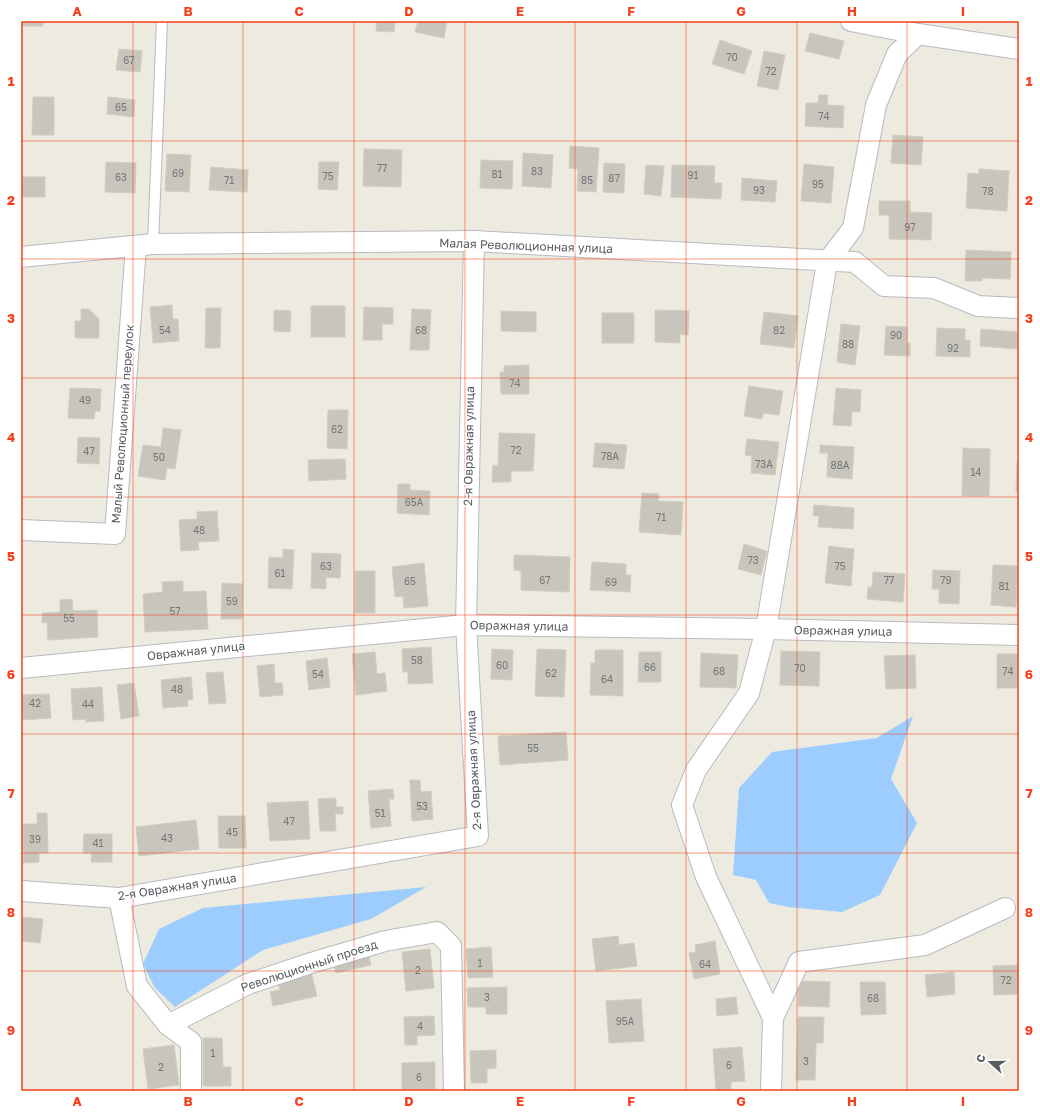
<svg xmlns="http://www.w3.org/2000/svg" width="1040" height="1112" viewBox="0 0 1040 1112" font-family="'Golos Text',sans-serif">
	<style>
		.water { fill: #9dccff }
		.building { fill: #c8c5bc; stroke: #d2cdbd }
		.lines { fill: none; stroke-linecap: round; stroke-linejoin: round }
		.service-casing { stroke: #b7bac0; stroke-width: 12 }
		.minor-casing { stroke: #b7bac0; stroke-width: 22 }
		.service { stroke: #fff; stroke-width: 10 }
		.minor { stroke: #fff; stroke-width: 20 }
		.grid { fill: none; stroke: #f83e1b; stroke-width: 1; stroke-opacity: 0.55 }
		.labels { text-anchor: middle; stroke-width: 3; stroke-linejoin: round; paint-order: stroke }
		.number-label { font-size: 10px; fill: #747678 }
		.street-label { font-size: 12px; fill: #585c62; stroke: #fff }
		.neatline { fill: none; stroke: #f83e1b; stroke-width: 1.5 }
		.grid-label { font-size: 13px; text-anchor: middle; font-weight: bold; fill: #f83e1b }
	</style>
	<rect width="100%" height="100%" fill="#edebdf"/>
	<!-- water -->
	<g class="water">
		<polygon points="913,716 891,779 917,823 880,895 842,912 788,907 769,903 756,880 733,875 739,788 772,752 877,738"/>
		<polygon points="426,887 371,919 263,950 175,1007 155,988 143,964 159,929 203,908"/>
	</g>
	<!-- building -->
	<g class="building">
		<rect x="21" y="21" width="22" height="5"/>
		<polygon points="377,21 395,21 394,32 376,31"/>
		<polygon points="418,21 447,21 444,38 415,32"/>
		<polygon points="810,33 844,41 839,59 805,51"/>
		<polygon points="720,40 752,51 744,74 712,64"/>
		<polygon points="119,49 142,51 140,72 116,70"/>
		<polygon points="764,51 785,55 778,90 757,86"/>
		<polygon points="819,95 828,95 827,105 844,106 843,128 805,126 806,103 818,103"/>
		<polygon points="33,97 54,97 54,135 32,135"/>
		<polygon points="108,97 135,100 134,117 107,114"/>
		<polygon points="893,135 923,137 921,165 891,163"/>
		<polygon points="570,146 599,148 596,192 577,191 578,169 569,168"/>
		<polygon points="364,149 402,150 401,187 363,186"/>
		<polygon points="523,153 553,155 551,188 522,186"/>
		<polygon points="167,154 191,155 189,192 165,191"/>
		<polygon points="481,160 513,161 512,189 480,188"/>
		<polygon points="106,162 136,163 135,193 105,192"/>
		<polygon points="319,162 339,162 337,190 318,189"/>
		<polygon points="604,163 625,164 624,193 603,192"/>
		<polygon points="804,164 834,167 831,203 801,201"/>
		<polygon points="646,165 664,166 661,196 644,194"/>
		<polygon points="672,165 715,166 714,183 722,183 721,199 671,197"/>
		<polygon points="211,167 248,170 247,192 209,190"/>
		<polygon points="979,169 1009,171 1007,211 966,208 968,173 979,174"/>
		<rect x="21" y="177" width="24" height="20"/>
		<polygon points="742,178 777,181 775,202 741,200"/>
		<polygon points="879,201 910,201 910,212 932,213 931,240 889,239 889,215 879,215"/>
		<polygon points="966,250 1011,252 1010,279 982,278 982,281 965,281"/>
		<polygon points="172,305 173,319 178,319 179,341 153,343 150,307"/>
		<rect x="311" y="306" width="34" height="31"/>
		<polygon points="364,307 393,308 393,324 382,324 382,340 363,340"/>
		<polygon points="206,308 221,308 220,348 205,348"/>
		<polygon points="81,309 89,309 99,319 99,338 75,338 75,321 81,321"/>
		<polygon points="412,309 431,310 429,350 410,350"/>
		<polygon points="274,310 291,311 290,332 274,331"/>
		<polygon points="655,310 689,311 688,335 680,334 680,343 655,342"/>
		<polygon points="501,311 536,312 536,332 501,331"/>
		<polygon points="764,312 798,316 794,348 760,344"/>
		<rect x="602" y="313" width="32" height="30"/>
		<polygon points="841,324 860,326 855,365 837,362"/>
		<polygon points="886,326 907,327 907,343 910,343 910,356 884,355"/>
		<polygon points="937,328 965,329 965,340 970,340 970,357 936,356"/>
		<polygon points="981,329 1018,332 1017,349 980,346"/>
		<polygon points="529,365 529,394 501,394 500,372 504,372 504,366"/>
		<polygon points="749,386 783,391 779,415 763,413 762,419 744,416"/>
		<polygon points="70,388 101,389 100,411 95,411 94,419 68,418"/>
		<polygon points="836,388 861,390 860,412 852,411 851,426 833,425"/>
		<polygon points="328,410 348,410 347,449 327,448"/>
		<polygon points="163,428 181,430 175,469 167,468 165,480 138,476 143,445 161,447"/>
		<polygon points="499,433 535,434 533,471 511,471 511,482 492,482 493,465 498,466"/>
		<polygon points="78,437 100,438 99,464 77,463"/>
		<polygon points="747,439 779,442 775,475 751,473 752,456 745,455"/>
		<polygon points="595,443 627,445 624,469 593,467"/>
		<polygon points="820,445 854,447 852,479 827,477 828,453 820,453"/>
		<polygon points="963,448 990,449 989,496 962,496"/>
		<polygon points="345,459 346,479 309,481 308,460"/>
		<polygon points="1017,462 1019,462 1019,493 1016,492"/>
		<polygon points="398,484 410,484 410,490 430,491 429,515 397,513"/>
		<polygon points="642,493 659,494 658,501 683,502 681,535 639,532"/>
		<polygon points="814,505 854,508 853,529 818,527 819,516 813,516"/>
		<polygon points="217,511 219,541 198,542 199,550 181,551 179,520 197,519 197,512"/>
		<polygon points="744,544 767,551 761,575 738,569"/>
		<polygon points="829,546 854,549 851,586 825,583"/>
		<polygon points="283,549 294,550 292,589 268,588 269,557 283,558"/>
		<polygon points="312,553 341,554 340,578 326,577 326,589 311,588"/>
		<polygon points="514,555 570,557 569,592 521,590 521,571 514,570"/>
		<polygon points="592,562 626,564 626,575 631,575 630,592 590,590"/>
		<polygon points="424,563 428,606 404,608 403,596 395,597 392,567"/>
		<polygon points="993,565 1018,566 1016,607 991,605"/>
		<polygon points="933,570 960,571 959,604 939,603 939,589 932,589"/>
		<rect x="355" y="571" width="20" height="42"/>
		<polygon points="873,572 905,574 903,602 867,599 868,587 872,587"/>
		<polygon points="183,581 183,592 206,591 208,629 145,632 143,594 163,592 162,582"/>
		<polygon points="222,583 243,584 242,619 221,619"/>
		<polygon points="72,599 73,611 97,610 98,637 48,640 47,622 42,623 42,613 60,612 60,600"/>
		<polygon points="431,647 433,683 408,684 408,672 403,672 402,649"/>
		<polygon points="492,649 513,650 512,680 491,679"/>
		<polygon points="537,649 566,650 564,697 535,696"/>
		<polygon points="595,650 623,650 623,696 590,695 591,663 595,663"/>
		<polygon points="781,651 820,652 819,686 780,685"/>
		<polygon points="375,652 377,674 385,673 387,691 356,695 352,654"/>
		<polygon points="639,652 661,652 661,682 638,682"/>
		<polygon points="701,653 738,655 736,688 700,687"/>
		<rect x="997" y="654" width="22" height="34"/>
		<polygon points="915,655 916,688 886,689 884,656"/>
		<polygon points="327,658 330,687 309,690 306,661"/>
		<polygon points="274,664 275,683 282,683 283,695 260,697 257,666"/>
		<polygon points="223,672 226,703 209,704 206,673"/>
		<polygon points="191,677 193,699 187,700 188,706 163,708 161,680"/>
		<polygon points="134,683 139,716 121,719 117,685"/>
		<polygon points="102,687 104,721 86,722 85,719 73,720 71,689"/>
		<polygon points="49,694 51,718 22,720 21,695"/>
		<polygon points="566,732 568,760 500,765 498,736"/>
		<polygon points="410,780 420,780 421,792 431,791 433,819 412,821"/>
		<polygon points="393,789 394,799 389,799 391,826 371,828 368,791"/>
		<polygon points="336,798 336,807 343,807 343,814 335,814 336,831 320,831 318,799"/>
		<polygon points="308,801 310,839 270,841 267,803"/>
		<polygon points="37,813 47,813 48,853 39,853 39,862 23,863 23,824 37,824"/>
		<polygon points="218,816 245,816 246,848 219,848"/>
		<polygon points="196,820 199,849 139,856 136,827"/>
		<polygon points="84,834 112,834 112,862 91,862 92,853 83,853"/>
		<polygon points="21,917 43,919 40,943 21,941"/>
		<polygon points="618,936 619,945 634,943 637,966 596,971 592,939"/>
		<polygon points="715,941 720,974 694,979 689,953 696,952 695,945"/>
		<polygon points="491,947 493,977 468,978 466,949"/>
		<polygon points="430,949 434,988 406,991 402,952"/>
		<polygon points="368,952 371,965 336,973 333,960"/>
		<polygon points="1019,965 1019,994 994,995 993,966"/>
		<polygon points="311,971 317,996 273,1006 270,992 280,990 277,978"/>
		<polygon points="954,972 955,994 927,997 925,975"/>
		<polygon points="799,981 830,982 829,1007 798,1006"/>
		<polygon points="860,982 885,982 886,1014 861,1015"/>
		<polygon points="507,987 507,1014 486,1014 486,1007 468,1007 467,988"/>
		<polygon points="736,997 738,1014 717,1016 716,999"/>
		<polygon points="641,999 644,1041 609,1043 606,1001"/>
		<polygon points="434,1016 435,1035 417,1036 417,1045 405,1045 404,1017"/>
		<polygon points="798,1017 824,1017 823,1043 816,1043 815,1080 796,1080"/>
		<polygon points="203,1038 222,1038 223,1067 231,1067 231,1086 203,1086"/>
		<polygon points="174,1045 179,1085 148,1089 143,1049"/>
		<polygon points="742,1047 745,1081 731,1082 731,1089 716,1091 713,1049"/>
		<polygon points="496,1050 496,1068 487,1069 487,1083 471,1083 470,1051"/>
		<polygon points="435,1062 435,1091 402,1091 402,1063"/>
	</g>
	<g class="lines">
		<!-- service casing -->
		<g class="service-casing">
			<polyline id="service" points="153,244 162,21"/>
		</g>
		<!-- minor casing -->
		<g class="minor-casing">
			<g id="minor">
				<polyline points="851,21 918,34 1019,49"/>
				<polyline points="21,257 153,244 474,241 855,262 884,286 934,288 978,306 1019,308"/>
				<polyline points="21,530 115,534 136,246"/>
				<polyline points="21,668 466,625 766,629 1019,635"/>
				<polyline points="21,891 119,898 478,836 466,625 474,241"/>
				<polyline points="119,898 137,986 168,1025 191,1042 191,1091"/>
				<polyline points="773,1018 706,877 682,805 696,770 749,693 766,629 827,262 853,228 876,105 897,54 918,34"/>
				<polyline points="168,1025 248,984 311,963 385,941 437,932 451,946 454,1091"/>
				<polyline points="771,1091 773,1018 799,962 925,945 1005,908"/>
			</g>
		</g>
		<!-- service -->
		<use href="#service" class="service"/>
		<!-- minor -->
		<use href="#minor" class="minor"/>
	</g>
	<!-- grid -->
	<path class="grid" d="M133,21V1091M243,21V1091M354,21V1091M465,21V1091M575,21V1091M686,21V1091M797,21V1091M907,21V1091M21,141H1019M21,259H1019M21,378H1019M21,497H1019M21,615H1019M21,734H1019M21,853H1019M21,971H1019"/>
	<g class="labels">
		<!-- number labels -->
		<g class="number-label">
			<text x="732" y="61">70</text>
			<text x="129" y="64">67</text>
			<text x="771" y="75">72</text>
			<text x="121" y="111">65</text>
			<text x="824" y="120">74</text>
			<text x="382" y="172">77</text>
			<text x="537" y="175">83</text>
			<text x="178" y="177">69</text>
			<text x="497" y="178">81</text>
			<text x="693" y="179">91</text>
			<text x="328" y="180">75</text>
			<text x="121" y="181">63</text>
			<text x="614" y="182">87</text>
			<text x="229" y="184">71</text>
			<text x="587" y="184">85</text>
			<text x="818" y="188">95</text>
			<text x="759" y="194">93</text>
			<text x="988" y="195">78</text>
			<text x="910" y="231">97</text>
			<text x="165" y="334">54</text>
			<text x="421" y="334">68</text>
			<text x="779" y="334">82</text>
			<text x="896" y="339">90</text>
			<text x="848" y="348">88</text>
			<text x="953" y="352">92</text>
			<text x="515" y="387">74</text>
			<text x="85" y="404">49</text>
			<text x="337" y="433">62</text>
			<text x="516" y="454">72</text>
			<text x="89" y="455">47</text>
			<text x="610" y="460">78А</text>
			<text x="159" y="461">50</text>
			<text x="764" y="468">73А</text>
			<text x="840" y="469">88А</text>
			<text x="976" y="476">14</text>
			<text x="414" y="506">65А</text>
			<text x="661" y="521">71</text>
			<text x="199" y="534">48</text>
			<text x="753" y="564">73</text>
			<text x="326" y="570">63</text>
			<text x="840" y="570">75</text>
			<text x="280" y="577">61</text>
			<text x="545" y="584">67</text>
			<text x="889" y="584">77</text>
			<text x="946" y="584">79</text>
			<text x="410" y="585">65</text>
			<text x="611" y="586">69</text>
			<text x="1004" y="590">81</text>
			<text x="232" y="605">59</text>
			<text x="175" y="615">57</text>
			<text x="69" y="622">55</text>
			<text x="417" y="664">58</text>
			<text x="502" y="669">60</text>
			<text x="650" y="671">66</text>
			<text x="800" y="672">70</text>
			<text x="719" y="675">68</text>
			<text x="1008" y="675">74</text>
			<text x="551" y="677">62</text>
			<text x="318" y="678">54</text>
			<text x="607" y="683">64</text>
			<text x="177" y="693">48</text>
			<text x="35" y="707">42</text>
			<text x="88" y="708">44</text>
			<text x="533" y="752">55</text>
			<text x="422" y="810">53</text>
			<text x="380" y="817">51</text>
			<text x="289" y="825">47</text>
			<text x="232" y="836">45</text>
			<text x="167" y="842">43</text>
			<text x="35" y="843">39</text>
			<text x="98" y="847">41</text>
			<text x="480" y="967">1</text>
			<text x="705" y="968">64</text>
			<text x="418" y="974">2</text>
			<text x="1006" y="984">72</text>
			<text x="487" y="1001">3</text>
			<text x="873" y="1002">68</text>
			<text x="625" y="1025">95А</text>
			<text x="420" y="1030">4</text>
			<text x="213" y="1057">1</text>
			<text x="806" y="1065">3</text>
			<text x="729" y="1069">6</text>
			<text x="161" y="1071">2</text>
			<text x="419" y="1081">6</text>
		</g>
		<!-- street labels -->
		<g class="street-label">
			<text transform="translate(526 246) rotate(2)" y="4">Малая Революционная улица</text>
			<text transform="translate(123 424) rotate(-86)" y="4">Малый Революционный переулок</text>
			<text transform="translate(469 446) rotate(-89)" y="4">2-я Овражная улица</text>
			<text transform="translate(519 626) rotate(1)" y="4">Овражная улица</text>
			<text transform="translate(843 631) rotate(1)" y="4">Овражная улица</text>
			<text transform="translate(196 651) rotate(-6)" y="4">Овражная улица</text>
			<text transform="translate(474 770) rotate(-93)" y="4">2-я Овражная улица</text>
			<text transform="translate(177 887) rotate(-9)" y="4">2-я Овражная улица</text>
			<text transform="translate(309 966) rotate(-18)" y="4">Революционный проезд</text>
		</g>
	</g>
	<!-- border -->
	<rect width="1040" height="1112" fill="none" stroke="#ffffff" stroke-width="44"/>
	<!-- north arrow -->
	<g transform="translate(990 1062) rotate(291)" stroke="#ffffff" stroke-width="3" paint-order="stroke">
	<path d="M0-3L7 15L0 10L-7 15Z" fill="#585c62"/>
	<text y="-6" font-size="11" font-weight="bold" text-anchor="middle" fill="#585c62">С</text>
	</g>
	<rect x="22" y="22" width="996" height="1068" class="neatline"/>
	<g class="grid-label">
		<text x="77" y="16">A</text>
		<text x="188" y="16">B</text>
		<text x="299" y="16">C</text>
		<text x="409" y="16">D</text>
		<text x="520" y="16">E</text>
		<text x="631" y="16">F</text>
		<text x="741" y="16">G</text>
		<text x="852" y="16">H</text>
		<text x="963" y="16">I</text>
		<text x="11" y="86">1</text>
		<text x="1029" y="86">1</text>
		<text x="11" y="205">2</text>
		<text x="1029" y="205">2</text>
		<text x="11" y="323">3</text>
		<text x="1029" y="323">3</text>
		<text x="11" y="442">4</text>
		<text x="1029" y="442">4</text>
		<text x="11" y="561">5</text>
		<text x="1029" y="561">5</text>
		<text x="11" y="679">6</text>
		<text x="1029" y="679">6</text>
		<text x="11" y="798">7</text>
		<text x="1029" y="798">7</text>
		<text x="11" y="917">8</text>
		<text x="1029" y="917">8</text>
		<text x="11" y="1035">9</text>
		<text x="1029" y="1035">9</text>
		<text x="77" y="1106">A</text>
		<text x="188" y="1106">B</text>
		<text x="299" y="1106">C</text>
		<text x="409" y="1106">D</text>
		<text x="520" y="1106">E</text>
		<text x="631" y="1106">F</text>
		<text x="741" y="1106">G</text>
		<text x="852" y="1106">H</text>
		<text x="963" y="1106">I</text>
	</g>
</svg>
